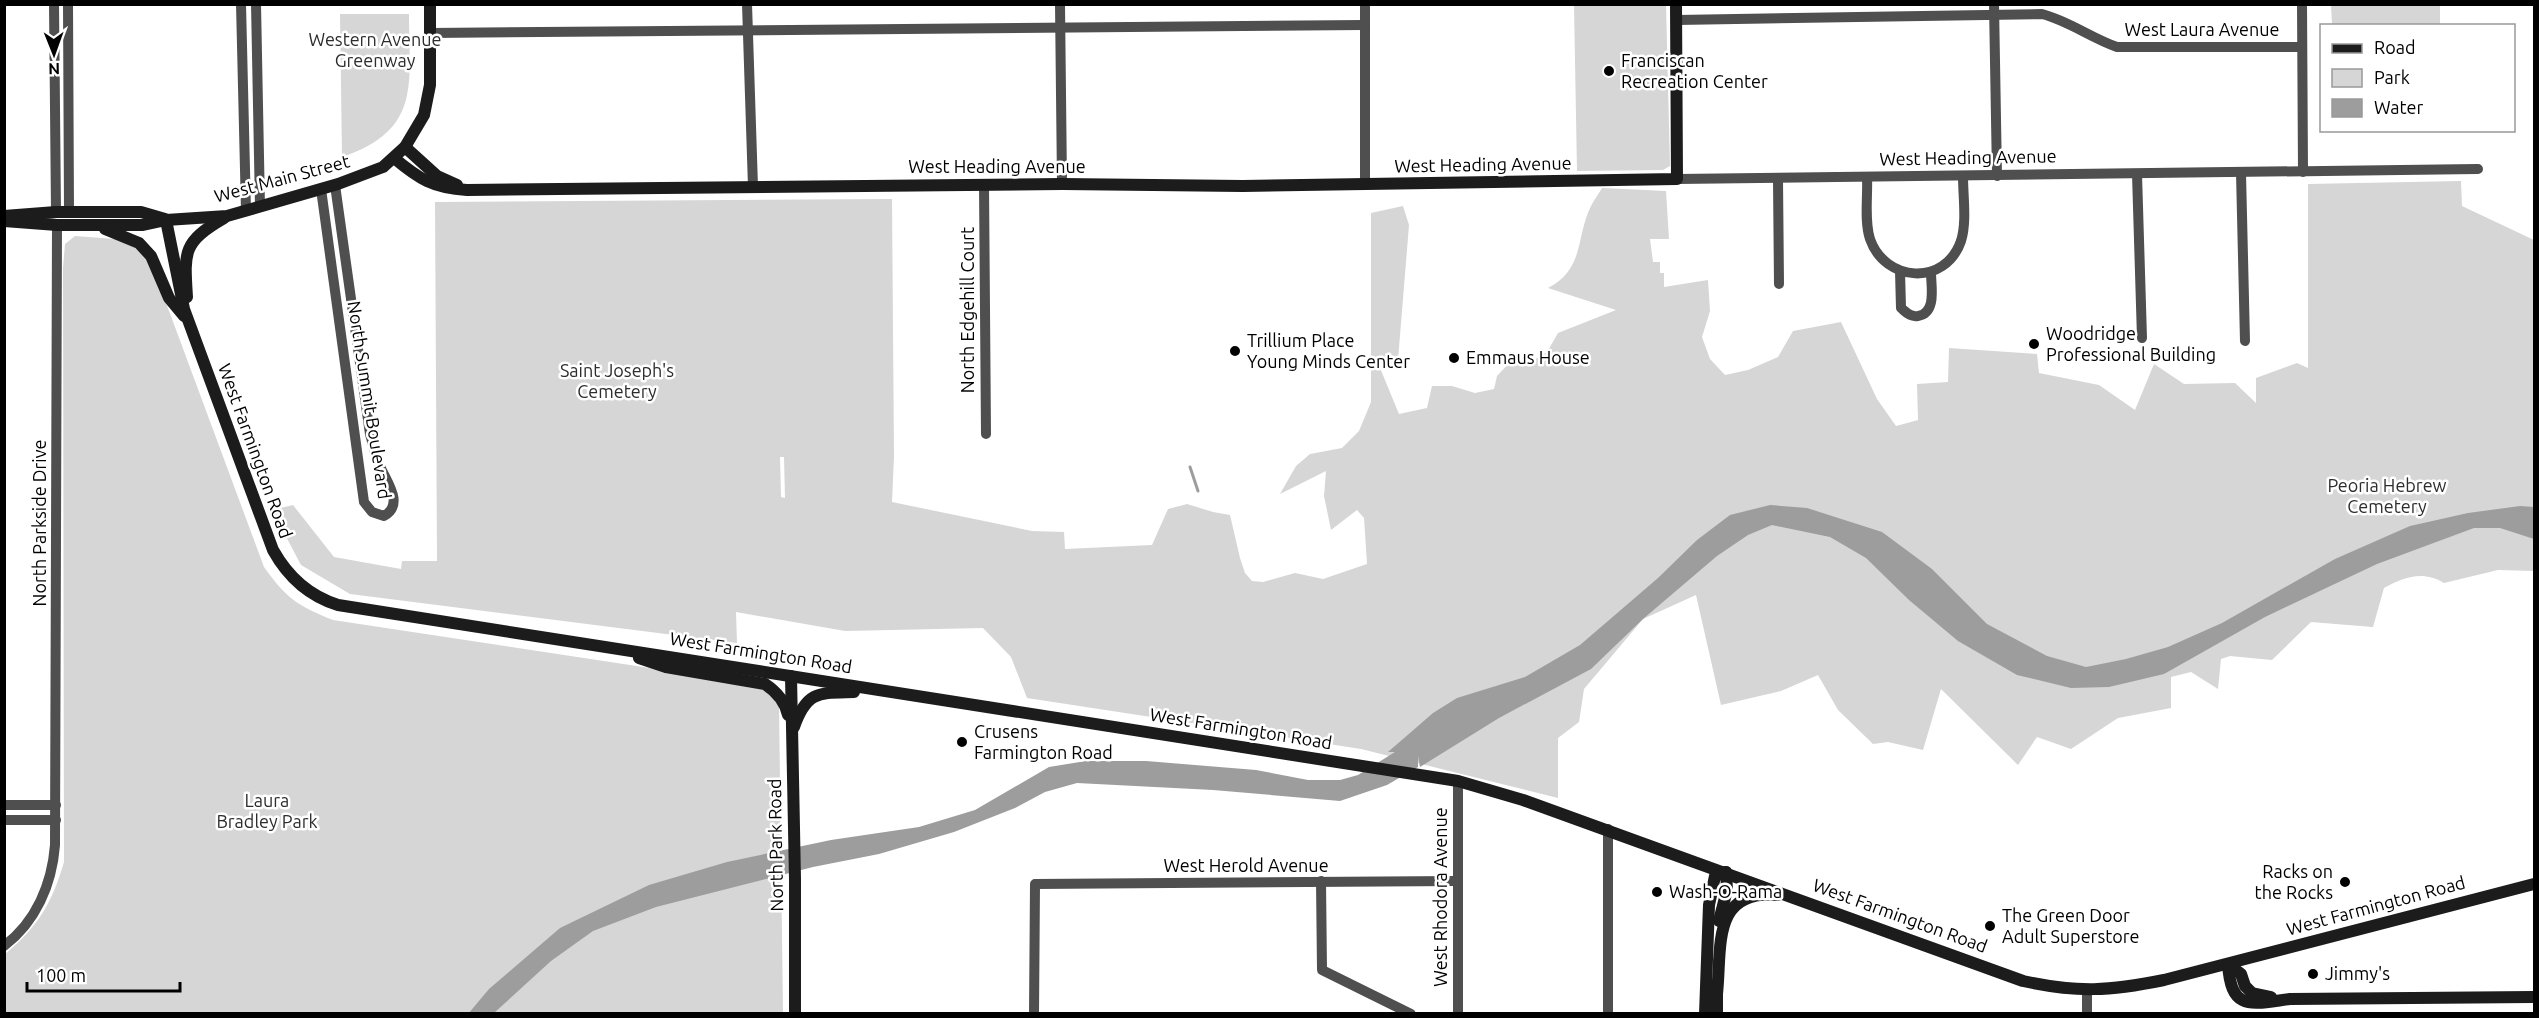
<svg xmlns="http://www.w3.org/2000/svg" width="2539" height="1018" viewBox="0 0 2539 1018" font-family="Ubuntu,sans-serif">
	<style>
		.green { fill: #d6d6d6; fill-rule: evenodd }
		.water { fill: #9d9d9d }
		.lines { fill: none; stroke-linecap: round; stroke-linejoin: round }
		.stream { stroke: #9d9d9d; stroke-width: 3 }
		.street { stroke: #4f4f4f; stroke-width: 10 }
		.secondary { stroke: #1c1c1c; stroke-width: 12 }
		.poi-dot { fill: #000; stroke: #fff; stroke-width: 2 }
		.labels { text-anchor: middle; stroke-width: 5; stroke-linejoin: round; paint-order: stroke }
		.street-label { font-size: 18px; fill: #000; stroke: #fff }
		.park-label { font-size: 18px; fill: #2d2d2d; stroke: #fff }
		.poi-label { font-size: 18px; fill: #000; stroke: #fff; text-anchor: start }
	</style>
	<rect width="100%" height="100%" fill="#fff"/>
	<!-- green -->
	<g class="green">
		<polygon points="1574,5 1666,5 1670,166 1663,170 1577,171"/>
		<polygon points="2331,5 2440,5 2440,25 2332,25"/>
		<path d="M340,14H409C409,84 422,130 342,157Z"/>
		<path d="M2461,181L2462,206L2534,240V571L2498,570L2444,583C2423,570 2404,577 2384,588L2373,627L2311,622L2272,660L2230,656L2221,659L2218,689L2191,672L2171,677V708L2118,718L2071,749L2037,737L2018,765L1941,689L1923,750L1888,742L1873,744L1838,710L1818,675L1781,691L1721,705L1696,595L1643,619L1584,689L1579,722L1558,738V798L1361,749L1027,698L1011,657L983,628L845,631L736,612L737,643L350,594L301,565L272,510L293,505L334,557L401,569L402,561H437L435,202L892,199L894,456L892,502L1032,531L1064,532L1065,549L1152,545L1168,509L1187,504L1213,512L1230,515L1240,558L1245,573L1252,581L1263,582L1295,573L1323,579L1367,564L1364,518L1357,510L1331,530L1324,496L1326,471L1280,494L1296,466L1310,454L1342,448L1359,431L1371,402V213L1403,206L1409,225L1398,360L1380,368L1399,414L1427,408L1432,386H1452L1475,393L1494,389L1497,376L1511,361L1529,363L1547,352L1558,333L1616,310L1548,288C1586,268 1575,236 1592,204C1595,199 1599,193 1602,188L1666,191L1669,239H1650L1653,262H1660V273H1664V287L1708,280L1710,311L1702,337L1710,359L1725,375L1748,370L1778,357L1793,331L1841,322L1877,399L1896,426L1918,420L1917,384L1948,382L1949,348L2037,354L2039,373L2099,385L2135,410L2154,364L2184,384L2235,383L2256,403V378L2297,363L2308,368V184ZM780,457H784L785,498L781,497Z"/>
		<path d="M75,236L115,239L137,247L152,265L264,567C286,598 298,606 333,620L762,685L779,704L783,1013H5V954C38,927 52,903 64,862L63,268L65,244Z"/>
	</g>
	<!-- water -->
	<polygon class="water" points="1770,505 1807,508 1882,532 1932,569 1987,624 2047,656 2086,667 2126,659 2168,647 2222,623 2335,559 2410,526 2468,513 2520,506 2534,507 2534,539 2500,528 2474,528 2377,564 2265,617 2164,674 2109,687 2071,688 2017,675 1958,641 1909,600 1866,558 1830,537 1772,525 1748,535 1717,556 1643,619 1591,669 1499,718 1420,767 1418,756 1418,767 1387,785 1340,801 1213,790 1077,783 1045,792 1015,808 954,832 879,854 813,867 656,907 593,931 551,961 494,1013 468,1014 489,989 560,928 649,885 727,862 831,840 919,827 975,810 1049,767 1086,761 1146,761 1256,770 1308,780 1340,780 1358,775 1395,752 1388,752 1433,713 1457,698 1525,677 1580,645 1658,578 1697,540 1730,515"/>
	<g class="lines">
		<!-- stream -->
		<polyline class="stream" points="1190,467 1198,491"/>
		<!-- street -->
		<g class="street">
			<polyline points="54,4 56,212"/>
			<polyline points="68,4 69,212"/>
			<polyline points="241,4 246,211"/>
			<polyline points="256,4 260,207"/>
			<polyline points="747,4 753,187"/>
			<polyline points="1060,4 1062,184"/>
			<polyline points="1365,4 1365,185"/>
			<polyline points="1994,4 1997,176"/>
			<polyline points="2302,4 2303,172"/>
			<path d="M1677,20L2042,14C2069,21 2091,38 2117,47H2302"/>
			<polyline points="430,33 1364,25"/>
			<polyline points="2241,173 2245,341"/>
			<polyline points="2137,174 2142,338"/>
			<path d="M1867,178C1868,196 1864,221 1870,239C1885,282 1945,287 1961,241C1967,222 1963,197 1963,176"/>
			<polyline points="1677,179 2478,169"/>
			<polyline points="1778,180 1779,284"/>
			<polyline points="984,185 986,434"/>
			<path d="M321,189L364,502L372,512L384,516C405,504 386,481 380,466C375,456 373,444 370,434L335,185"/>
			<path d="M1900,271L1901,308C1907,313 1910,317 1918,316C1937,313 1931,286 1931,273"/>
			<polyline points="4,805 56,805"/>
			<polyline points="4,820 56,820"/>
			<polyline points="1608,829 1608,1014"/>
			<polyline points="1321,881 1322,970 1411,1014"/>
			<path d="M4,946C36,922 52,884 55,845L57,225"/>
			<polyline points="2087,991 2087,1014"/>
			<polyline points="1034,1014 1035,884 1457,881"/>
			<polyline points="1458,1014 1458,781"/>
		</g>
		<!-- secondary -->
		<g class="secondary">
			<polyline points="405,147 437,176 457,185"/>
			<path d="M394,158C419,179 433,188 467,190L1062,184L1243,186L1677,179L1676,4"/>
			<polyline points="4,216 56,212 141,212 165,219"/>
			<path d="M166,220L184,309L273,550C288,577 309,596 338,605L1458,781L1523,800L2023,981C2078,993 2110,991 2164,980L2534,884"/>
			<polyline points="4,221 57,225 143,225 166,220 227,216 338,184 383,167 405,147 424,115 430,85 430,4"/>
			<polyline points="105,229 139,243 151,256 169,298 184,316"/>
			<path d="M187,297C184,251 183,242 224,218"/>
			<path d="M639,658L666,667L765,684C777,692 785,701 788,715"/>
			<polyline points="791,676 795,879 795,1014"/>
			<path d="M794,727C807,690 820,693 854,692"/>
			<polyline points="1719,921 1727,890 1726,872"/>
			<path d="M2228,964C2231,1012 2251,1004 2290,999L2534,997"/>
			<polyline points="2228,964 2241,974 2245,986 2252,993 2271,997"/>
			<path d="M1717,994C1722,947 1711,889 1778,895"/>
			<polyline points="1705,1014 1709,905 1715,876 1726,872"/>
			<polyline points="1717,1014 1717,986"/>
		</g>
	</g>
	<!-- markers -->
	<g class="poi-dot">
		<circle cx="1609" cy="71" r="6"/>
		<circle cx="2034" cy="344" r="6"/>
		<circle cx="1235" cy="351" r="6"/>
		<circle cx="1454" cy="358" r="6"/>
		<circle cx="962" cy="742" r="6"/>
		<circle cx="2345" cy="882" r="6"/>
		<circle cx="1657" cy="892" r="6"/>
		<circle cx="1990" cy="926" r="6"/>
		<circle cx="2313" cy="974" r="6"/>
	</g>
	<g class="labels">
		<!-- street labels -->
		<g class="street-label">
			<text x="2202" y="36">West Laura Avenue</text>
			<text transform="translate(1968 158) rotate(-1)" y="6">West Heading Avenue</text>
			<text transform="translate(1483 165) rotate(-1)" y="6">West Heading Avenue</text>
			<text x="997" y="173">West Heading Avenue</text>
			<text transform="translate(282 179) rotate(-15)" y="6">West Main Street</text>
			<text transform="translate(968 310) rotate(-90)" y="6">North Edgehill Court</text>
			<text transform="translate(369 400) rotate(81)" y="6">North Summit Boulevard</text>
			<text transform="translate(255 451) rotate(70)" y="6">West Farmington Road</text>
			<text transform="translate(40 523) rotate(-90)" y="6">North Parkside Drive</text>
			<text transform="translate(761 653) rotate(9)" y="6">West Farmington Road</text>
			<text transform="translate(1241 729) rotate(9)" y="6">West Farmington Road</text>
			<text transform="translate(776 845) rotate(-91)" y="6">North Park Road</text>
			<text x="1246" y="872">West Herold Avenue</text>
			<text transform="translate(1441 897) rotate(-90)" y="6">West Rhodora Avenue</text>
			<text transform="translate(2376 906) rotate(-15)" y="6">West Farmington Road</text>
			<text transform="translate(1900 916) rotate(20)" y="6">West Farmington Road</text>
		</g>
		<!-- park labels -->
		<g class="park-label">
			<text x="375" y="46">Western Avenue<tspan x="375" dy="21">Greenway</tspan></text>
			<text x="617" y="377">Saint Joseph's<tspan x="617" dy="21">Cemetery</tspan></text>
			<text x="2387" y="492">Peoria Hebrew<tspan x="2387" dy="21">Cemetery</tspan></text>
			<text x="267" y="807">Laura<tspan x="267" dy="21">Bradley Park</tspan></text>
		</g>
		<!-- poi labels -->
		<g class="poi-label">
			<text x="1621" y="67">Franciscan<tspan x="1621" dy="21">Recreation Center</tspan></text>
			<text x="2046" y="340">Woodridge<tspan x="2046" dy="21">Professional Building</tspan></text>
			<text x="1247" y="347">Trillium Place<tspan x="1247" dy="21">Young Minds Center</tspan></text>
			<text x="1466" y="364">Emmaus House</text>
			<text x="974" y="738">Crusens<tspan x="974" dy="21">Farmington Road</tspan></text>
			<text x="2333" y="878" text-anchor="end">Racks on<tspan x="2333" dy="21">the Rocks</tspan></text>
			<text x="1669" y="898">Wash-O-Rama</text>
			<text x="2002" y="922">The Green Door<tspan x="2002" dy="21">Adult Superstore</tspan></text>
			<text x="2325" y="980">Jimmy's</text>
		</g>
	</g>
	<!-- border -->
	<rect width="2539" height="1018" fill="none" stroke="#000000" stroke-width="12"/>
	<!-- legend -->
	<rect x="2320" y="24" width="195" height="108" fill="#ffffff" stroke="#999999" stroke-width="1.5"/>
	<rect x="2332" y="44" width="30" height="9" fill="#1c1c1c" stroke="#999999" stroke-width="1.5"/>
	<text x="2374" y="54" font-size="18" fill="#000000">Road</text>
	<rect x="2332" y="69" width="30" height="18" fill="#d6d6d6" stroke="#999999" stroke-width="1.5"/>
	<text x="2374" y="84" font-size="18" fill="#000000">Park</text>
	<rect x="2332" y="99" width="30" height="18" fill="#9d9d9d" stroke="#999999" stroke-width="1.5"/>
	<text x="2374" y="114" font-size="18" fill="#000000">Water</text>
	<!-- north arrow -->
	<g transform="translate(54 54) rotate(179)" stroke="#ffffff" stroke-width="4.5" paint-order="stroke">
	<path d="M0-4.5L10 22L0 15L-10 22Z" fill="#000000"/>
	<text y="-9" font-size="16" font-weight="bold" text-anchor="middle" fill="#000000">N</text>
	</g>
	<!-- scale -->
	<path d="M27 982v9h153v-9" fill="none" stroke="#000000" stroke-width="3"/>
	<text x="36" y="982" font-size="18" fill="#000000" stroke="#ffffff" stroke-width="4.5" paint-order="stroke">100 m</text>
</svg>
